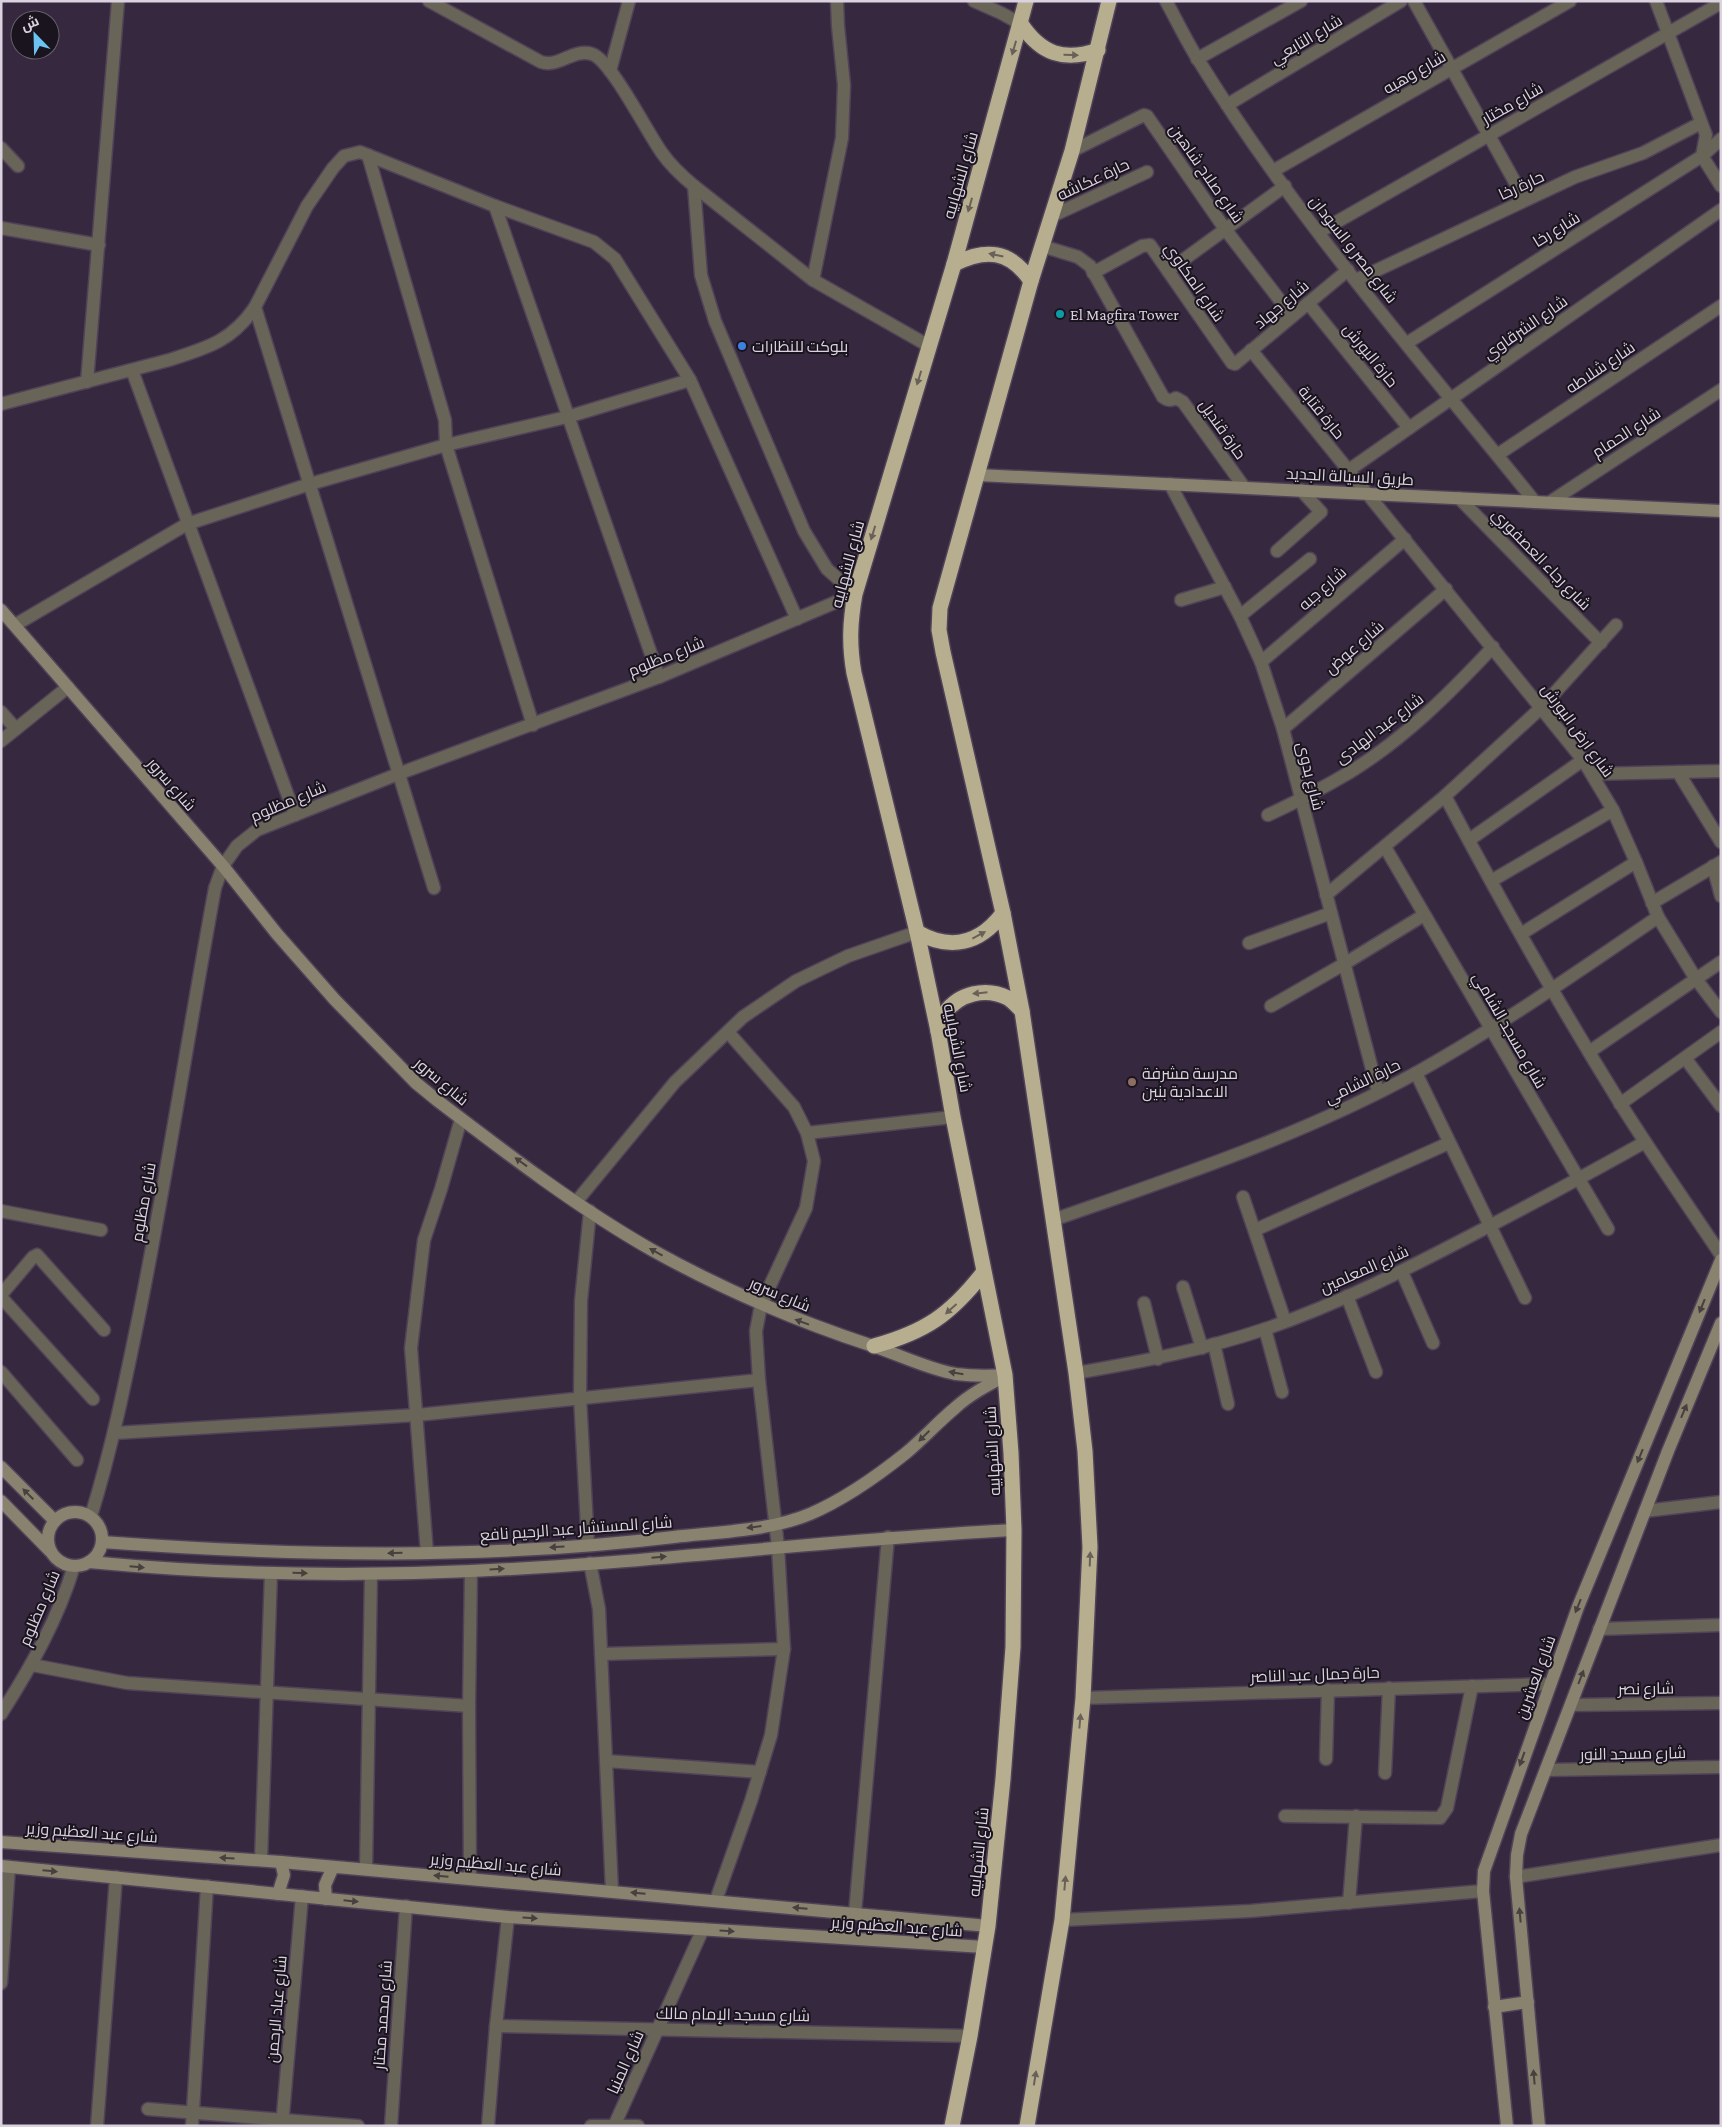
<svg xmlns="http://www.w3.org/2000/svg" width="1722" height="2127" viewBox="0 0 1722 2127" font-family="'Crimson Pro',Cairo,serif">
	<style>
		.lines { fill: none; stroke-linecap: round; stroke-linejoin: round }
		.street-casing { stroke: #504358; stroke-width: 15 }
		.secondary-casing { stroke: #504358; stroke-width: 15 }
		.highway-casing { stroke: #504358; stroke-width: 18 }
		.street { stroke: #686458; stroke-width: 12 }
		.secondary { stroke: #88826f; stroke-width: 12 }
		.highway { stroke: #b7ae90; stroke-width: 15 }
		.oneway { fill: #686157 }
		.oneway2 { fill: #46403e }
		.culture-dot { fill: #0f9aa8; stroke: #1a141e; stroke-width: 2 }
		.shop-dot { fill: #3f7fe0; stroke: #1a141e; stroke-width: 2 }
		.education-dot { fill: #8d6e63; stroke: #1a141e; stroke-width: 2 }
		.labels { text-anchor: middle; stroke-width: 4; stroke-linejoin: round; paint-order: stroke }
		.street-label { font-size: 16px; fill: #dbd2e0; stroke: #1a141e }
		.poi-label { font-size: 16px; fill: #dbd2e0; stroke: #1a141e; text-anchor: start }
	</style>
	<rect width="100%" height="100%" fill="#36283e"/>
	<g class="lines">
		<!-- street casing -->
		<g class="street-casing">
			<g id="street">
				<path d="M429,1L541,62C559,68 573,48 592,54C611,60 648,134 662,153C671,166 682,176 694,186L813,280L929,346"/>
				<polyline points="974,1 1001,13 1021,24"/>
				<path d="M1166,1C1177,21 1187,42 1199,61C1295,217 1420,359 1535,502"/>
				<polyline points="1414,1 1525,200"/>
				<polyline points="1656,1 1706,135 1702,156 1721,186"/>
				<polyline points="1197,59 1301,1"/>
				<polyline points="610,71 629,1"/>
				<polyline points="1227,105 1401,1"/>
				<polyline points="1,148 18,166"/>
				<polyline points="1072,151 1144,115 1147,116 1225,229 1292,316"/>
				<polyline points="368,155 445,420 446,445 533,725"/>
				<polyline points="1273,171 1570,1"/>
				<polyline points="495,206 659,677"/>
				<polyline points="1052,216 1147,172"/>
				<polyline points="1,228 99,245"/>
				<polyline points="1319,232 1721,3"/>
				<path d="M1042,246L1078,257L1090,266L1163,397C1168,401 1171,401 1176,398L1183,402L1244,487"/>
				<polyline points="1168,271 1285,186"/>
				<polyline points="1093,273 1142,246 1150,245 1232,363 1235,364 1348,270"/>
				<polyline points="813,280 842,138 844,85 838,26 837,1"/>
				<polyline points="1356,280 1575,177 1643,153 1701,123"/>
				<polyline points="1308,303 1409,428"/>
				<polyline points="255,307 434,888"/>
				<polyline points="1407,343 1702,156 1721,139"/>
				<polyline points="1251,350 1583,760 1613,810 1636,862 1658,917 1696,979 1721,1012"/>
				<polyline points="132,370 295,815"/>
				<polyline points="87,382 118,1"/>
				<path d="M1,404L169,360C207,348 232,341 255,307L307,206L333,168L344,156L360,152L495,206L594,242L615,259L690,380L797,619"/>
				<polyline points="1497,455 1721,306"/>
				<polyline points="1349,470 1721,210"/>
				<polyline points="1170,484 1240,616 1261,662 1283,729 1378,1092"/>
				<polyline points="1459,498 1601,643"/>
				<polyline points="1550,502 1721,390"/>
				<polyline points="1277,551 1321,512 1301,490"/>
				<polyline points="1181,600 1225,587"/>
				<polyline points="1240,616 1310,559"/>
				<polyline points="15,625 187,524 310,484 446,445 567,417 690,380"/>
				<polyline points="1261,662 1405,539"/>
				<polyline points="1,712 16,729"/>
				<polyline points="1283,729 1446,589"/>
				<polyline points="1,741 68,687"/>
				<polyline points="1678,772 1721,842"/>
				<polyline points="1592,774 1721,771"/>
				<path d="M1445,796C1500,900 1558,1003 1620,1103C1652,1154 1687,1204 1721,1255"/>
				<path d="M1268,815C1296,802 1323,788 1350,772C1404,739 1450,693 1493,647"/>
				<polyline points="1469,840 1583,760"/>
				<polyline points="1385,847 1608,1229"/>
				<polyline points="1713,866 1721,896"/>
				<polyline points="1491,881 1613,810"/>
				<polyline points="1326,895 1445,796 1542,707 1616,625"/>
				<polyline points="1652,903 1721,862"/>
				<polyline points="1521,934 1636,862"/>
				<polyline points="1249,943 1331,913"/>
				<polyline points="1271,1006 1344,964 1424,915"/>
				<polyline points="1589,1052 1721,962"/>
				<polyline points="1685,1058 1721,1106"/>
				<polyline points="1416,1073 1525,1298"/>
				<polyline points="1620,1104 1721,1032"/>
				<polyline points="807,1133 953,1117"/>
				<polyline points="1243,1197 1285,1321"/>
				<polyline points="576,1202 675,1082 743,1017 796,981 848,956 917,932"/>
				<polyline points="1,1211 101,1230"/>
				<path d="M1053,1220C1176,1177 1301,1136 1416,1073C1500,1026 1579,971 1658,917"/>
				<polyline points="1255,1230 1449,1143"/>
				<polyline points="1402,1272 1433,1343"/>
				<polyline points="1183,1287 1202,1348"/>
				<polyline points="1,1295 33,1257 37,1255 104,1330"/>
				<polyline points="1347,1296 1376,1372"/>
				<polyline points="1,1297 93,1399"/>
				<polyline points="1144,1303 1158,1359"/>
				<polyline points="1265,1329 1282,1392"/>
				<polyline points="1214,1344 1228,1404"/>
				<polyline points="1,1372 77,1460"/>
				<path d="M1076,1373C1140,1362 1203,1350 1265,1329C1336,1305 1405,1270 1472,1235C1530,1205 1588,1174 1645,1142"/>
				<polyline points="115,1433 417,1415 759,1380"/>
				<polyline points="1645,1511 1721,1502"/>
				<path d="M91,1516C112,1448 126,1379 140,1310C168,1170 189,1029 215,888L223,866L237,846L257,830L398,774L659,677L855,594L827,569L804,531L715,321L701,275L694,186"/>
				<polyline points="588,1545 580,1397 581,1301 590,1211"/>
				<polyline points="427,1553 411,1348 424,1240 441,1189 461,1119"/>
				<polyline points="590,1563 599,1609 612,1891"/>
				<polyline points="1599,1629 1721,1625"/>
				<polyline points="601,1654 784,1649"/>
				<polyline points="32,1665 127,1683 469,1706"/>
				<polyline points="1083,1698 1549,1684"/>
				<polyline points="1571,1705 1721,1703"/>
				<path d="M1,1714C31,1667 58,1619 74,1566"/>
				<polyline points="1326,1759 1328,1690"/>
				<polyline points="606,1761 760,1772"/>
				<polyline points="1546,1770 1721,1767"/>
				<polyline points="1385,1773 1389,1688"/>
				<polyline points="1285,1816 1440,1818 1447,1808 1472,1686"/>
				<polyline points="261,1860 271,1573"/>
				<polyline points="366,1869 371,1574"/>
				<polyline points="1516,1877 1721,1845"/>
				<polyline points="470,1878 469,1706 471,1571"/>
				<polyline points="716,1900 751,1801 771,1735 784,1649 778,1547 759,1380 756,1331 761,1305 806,1208 814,1161 807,1133 794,1107 728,1032"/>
				<polyline points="1349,1903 1356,1816"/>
				<polyline points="855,1913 888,1537"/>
				<polyline points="1062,1920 1250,1911 1483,1891"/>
				<polyline points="1,1983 9,1867"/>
				<polyline points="496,2026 970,2036"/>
				<polyline points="148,2109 358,2126"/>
				<polyline points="97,2126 116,1877"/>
				<polyline points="192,2126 207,1886"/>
				<polyline points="282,2126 302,1896"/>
				<polyline points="391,2126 406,1906"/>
				<polyline points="488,2126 496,2026 508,1917"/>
				<polyline points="591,2126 638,2126"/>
				<polyline points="614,2126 703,1929"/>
			</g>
		</g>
		<!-- secondary casing -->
		<g class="secondary-casing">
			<g id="secondary">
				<polyline points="978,475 1721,511"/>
				<path d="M1,610L223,866L277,934L335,1000L416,1083L438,1101C506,1153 578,1208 652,1250C722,1289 794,1320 870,1345C898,1354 927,1369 956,1374C972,1376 988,1376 1005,1375"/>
				<polyline points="1,1467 55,1521"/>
				<polyline points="1,1501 50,1551"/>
				<circle cx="75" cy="1539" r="27"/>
				<path d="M102,1542C293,1556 484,1560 674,1537C717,1532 769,1531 810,1514C845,1499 876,1477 906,1453C923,1439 938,1422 955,1408C969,1395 986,1386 1003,1377"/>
				<path d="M89,1562C216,1574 343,1577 471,1571C652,1563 832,1539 1014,1530"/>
				<polyline points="1,1842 281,1862 988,1926"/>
				<polyline points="1,1866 508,1917 984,1947"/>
				<polyline points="278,1894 284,1875 281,1862"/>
				<polyline points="326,1899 325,1885 333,1867"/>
				<polyline points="1494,2007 1528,2002"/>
				<polyline points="1507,2126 1483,1891 1484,1871 1578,1607 1721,1260"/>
				<polyline points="1539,2126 1516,1877 1517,1855 1521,1834 1668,1451 1721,1323"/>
			</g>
		</g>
		<!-- highway casing -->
		<g class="highway-casing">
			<g id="highway">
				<path d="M1021,24C1041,54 1064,62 1098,50"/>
				<path d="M954,264C986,248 1010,250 1031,281"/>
				<path d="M917,932C950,951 980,944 1003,913"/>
				<path d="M938,1031C940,1025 942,1018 945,1013C959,993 986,987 1008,998C1013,1001 1018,1007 1022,1011"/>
				<path d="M874,1346C925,1332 950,1315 983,1273"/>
				<path d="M952,2126L970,2036L988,1926L1003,1779L1013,1647L1014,1530L1011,1453L1005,1375L953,1117L938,1031L917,932L854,673C849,644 850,622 855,594L954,264L1026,1"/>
				<polyline points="1027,2126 1062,1920 1083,1698 1090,1547 1085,1451 1076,1373 1022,1011 1003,913 943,652 939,630 940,608 1031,281 1072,151 1109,1"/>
			</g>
		</g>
		<!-- street -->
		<use href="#street" class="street"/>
		<!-- secondary -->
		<use href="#secondary" class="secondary"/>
		<!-- highway -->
		<use href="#highway" class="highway"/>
	</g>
	<!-- one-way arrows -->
	<defs><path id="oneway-solid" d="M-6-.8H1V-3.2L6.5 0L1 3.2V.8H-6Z" transform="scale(1.25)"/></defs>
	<g class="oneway">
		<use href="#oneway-solid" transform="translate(1014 48) rotate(106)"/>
		<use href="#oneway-solid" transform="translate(1071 55) rotate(1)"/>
		<use href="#oneway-solid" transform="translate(970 205) rotate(106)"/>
		<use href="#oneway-solid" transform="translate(996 255) rotate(-168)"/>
		<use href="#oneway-solid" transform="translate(919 378) rotate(107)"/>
		<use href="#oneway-solid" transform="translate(873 533) rotate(107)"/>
		<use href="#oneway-solid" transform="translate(979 935) rotate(-28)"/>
		<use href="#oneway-solid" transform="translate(980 993) rotate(174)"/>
		<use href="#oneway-solid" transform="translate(951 1309) rotate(138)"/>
		<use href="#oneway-solid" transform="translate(1090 1559) rotate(-88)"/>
		<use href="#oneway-solid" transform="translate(1080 1721) rotate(-85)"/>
		<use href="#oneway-solid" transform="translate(1065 1883) rotate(-85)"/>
		<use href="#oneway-solid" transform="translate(1035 2078) rotate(-81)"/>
	</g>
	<g class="oneway2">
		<use href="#oneway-solid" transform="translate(521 1162) rotate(-144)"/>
		<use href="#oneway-solid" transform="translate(656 1252) rotate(-151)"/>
		<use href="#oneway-solid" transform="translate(1702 1306) rotate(112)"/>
		<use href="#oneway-solid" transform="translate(802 1322) rotate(-160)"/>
		<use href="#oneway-solid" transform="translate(956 1373) rotate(-170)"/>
		<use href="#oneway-solid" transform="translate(1684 1411) rotate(-67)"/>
		<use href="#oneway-solid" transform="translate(924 1436) rotate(136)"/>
		<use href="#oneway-solid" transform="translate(1640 1456) rotate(112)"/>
		<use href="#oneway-solid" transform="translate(28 1494) rotate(-135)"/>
		<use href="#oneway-solid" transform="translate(754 1527) rotate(173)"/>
		<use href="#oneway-solid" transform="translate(557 1547) rotate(176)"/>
		<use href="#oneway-solid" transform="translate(395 1553) rotate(179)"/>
		<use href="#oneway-solid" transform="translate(659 1557) rotate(-5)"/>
		<use href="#oneway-solid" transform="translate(137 1567) rotate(5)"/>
		<use href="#oneway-solid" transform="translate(497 1569) rotate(-4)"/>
		<use href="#oneway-solid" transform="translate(300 1573) rotate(1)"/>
		<use href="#oneway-solid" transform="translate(1578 1606) rotate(112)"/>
		<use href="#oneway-solid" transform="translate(1581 1677) rotate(-69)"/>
		<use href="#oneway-solid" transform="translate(1522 1759) rotate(110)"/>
		<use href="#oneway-solid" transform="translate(227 1858) rotate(-176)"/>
		<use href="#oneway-solid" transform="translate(50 1871) rotate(5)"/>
		<use href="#oneway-solid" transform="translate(441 1876) rotate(-175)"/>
		<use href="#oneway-solid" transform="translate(638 1893) rotate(-175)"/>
		<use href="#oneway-solid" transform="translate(351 1901) rotate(6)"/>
		<use href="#oneway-solid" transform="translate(800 1908) rotate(-175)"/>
		<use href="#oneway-solid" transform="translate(1520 1915) rotate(-95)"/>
		<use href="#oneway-solid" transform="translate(530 1918) rotate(4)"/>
		<use href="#oneway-solid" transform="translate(727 1931) rotate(4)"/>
		<use href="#oneway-solid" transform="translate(1534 2077) rotate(-95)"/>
	</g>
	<!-- markers -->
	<circle class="culture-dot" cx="1060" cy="314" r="5"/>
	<circle class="shop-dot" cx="742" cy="346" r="5"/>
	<circle class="education-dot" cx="1132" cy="1082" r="5"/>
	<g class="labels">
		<!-- street labels -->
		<g class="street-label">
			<text transform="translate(1306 39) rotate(-31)" y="6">شارع التابعي</text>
			<text transform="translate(1414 72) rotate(-30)" y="6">شارع وهبه</text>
			<text transform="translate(1512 103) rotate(-30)" y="6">شارع مختار</text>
			<text transform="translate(1207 173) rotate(55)" y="6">شارع صلاح شاهين</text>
			<text transform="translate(960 175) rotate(-74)" y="6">شارع الشهابيه</text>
			<text transform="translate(1093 179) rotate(-25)" y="6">حارة عكاشه</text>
			<text transform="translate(1521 185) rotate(-25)" y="6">حارة رخا</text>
			<text transform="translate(1556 229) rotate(-32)" y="6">شارع رخا</text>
			<text transform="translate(1354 249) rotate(52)" y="6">شارع مصر و السودان</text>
			<text transform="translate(1195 282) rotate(55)" y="6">شارع المكاوي</text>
			<text transform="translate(1281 304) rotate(-40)" y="6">شارع جهاد</text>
			<text transform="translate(1525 327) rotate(-35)" y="6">شارع الشرقاوي</text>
			<text transform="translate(1371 355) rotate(51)" y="6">حارة البورش</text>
			<text transform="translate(1600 367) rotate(-34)" y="6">شارع شلاطه</text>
			<text transform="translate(1322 412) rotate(51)" y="6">حارة قتابة</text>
			<text transform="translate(1223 429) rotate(55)" y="6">حارة قنديل</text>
			<text transform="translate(1626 432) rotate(-33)" y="6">شارع الحمام</text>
			<text transform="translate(1350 476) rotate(3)" y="6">طريق السيالة الجديد</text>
			<text transform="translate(1542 559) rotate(46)" y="6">شارع رجاء العصفوري</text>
			<text transform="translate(847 564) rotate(-75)" y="6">شارع الشهابيه</text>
			<text transform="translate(1322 588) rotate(-41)" y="6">شارع جبه</text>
			<text transform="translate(1354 647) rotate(-41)" y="6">شارع عوض</text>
			<text transform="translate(666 656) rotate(-22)" y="6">شارع مظلوم</text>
			<text transform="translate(1379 728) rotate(-37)" y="6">شارع عبد الهادى</text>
			<text transform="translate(1578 730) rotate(54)" y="6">شارع ارض البورش</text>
			<text transform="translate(1311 776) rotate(76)" y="6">شارع بدوى</text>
			<text transform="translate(172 784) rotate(49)" y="6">شارع سرور</text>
			<text transform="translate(288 801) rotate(-23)" y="6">شارع مظلوم</text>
			<text transform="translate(1510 1030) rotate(60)" y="6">شارع مسجد الشامي</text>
			<text transform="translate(958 1048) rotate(79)" y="6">شارع الشهابيه</text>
			<text transform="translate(442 1081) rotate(40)" y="6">شارع سرور</text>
			<text transform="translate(1362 1081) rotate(-26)" y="6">حارة الشامي</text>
			<text transform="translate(143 1202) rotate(-80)" y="6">شارع مظلوم</text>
			<text transform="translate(1364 1269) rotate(-24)" y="6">شارع المعلمين</text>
			<text transform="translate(780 1294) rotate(23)" y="6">شارع سرور</text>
			<text transform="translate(992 1451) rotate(-93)" y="6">شارع الشهابيه</text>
			<text transform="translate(576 1528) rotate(-4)" y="6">شارع المستشار عبد الرحيم نافع</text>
			<text transform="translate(39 1608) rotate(-67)" y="6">شارع مظلوم</text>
			<text transform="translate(1315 1674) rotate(-2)" y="6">حارة جمال عبد الناصر</text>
			<text transform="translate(1535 1677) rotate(-70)" y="6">شارع العشرين</text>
			<text transform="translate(1646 1688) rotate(-1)" y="6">شارع نصر</text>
			<text transform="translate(1633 1753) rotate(-1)" y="6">شارع مسجد النور</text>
			<text transform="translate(92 1832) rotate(4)" y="6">شارع عبد العظيم وزير</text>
			<text transform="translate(978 1852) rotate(-84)" y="6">شارع الشهابيه</text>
			<text transform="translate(496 1864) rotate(5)" y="6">شارع عبد العظيم وزير</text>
			<text transform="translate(897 1926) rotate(4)" y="6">شارع عبد العظيم وزير</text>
			<text transform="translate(276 2009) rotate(-85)" y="6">شارع عباد الرحمن</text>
			<text transform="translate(733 2014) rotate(1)" y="6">شارع مسجد الإمام مالك</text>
			<text transform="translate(382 2015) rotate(-86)" y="6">شارع محمد مختار</text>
			<text transform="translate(625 2062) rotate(-66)" y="6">شارع المنيا</text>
		</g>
		<!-- poi labels -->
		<g class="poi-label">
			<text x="1070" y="320">El Magfira Tower</text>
			<text x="752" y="352">بلوكت للنظارات</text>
			<text x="1142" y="1079">مدرسة مشرفة<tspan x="1142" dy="18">الاعدادية بنين</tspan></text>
		</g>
	</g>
	<!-- border -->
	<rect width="1722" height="2127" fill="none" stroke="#dbd2e0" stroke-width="5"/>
	<!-- north arrow -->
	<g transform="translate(35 35) rotate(337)"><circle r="24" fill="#1a141e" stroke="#67606c"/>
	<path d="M0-4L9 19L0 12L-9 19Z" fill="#6bc3f2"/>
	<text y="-8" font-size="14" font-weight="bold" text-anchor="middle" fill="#dbd2e0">ش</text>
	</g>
</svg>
